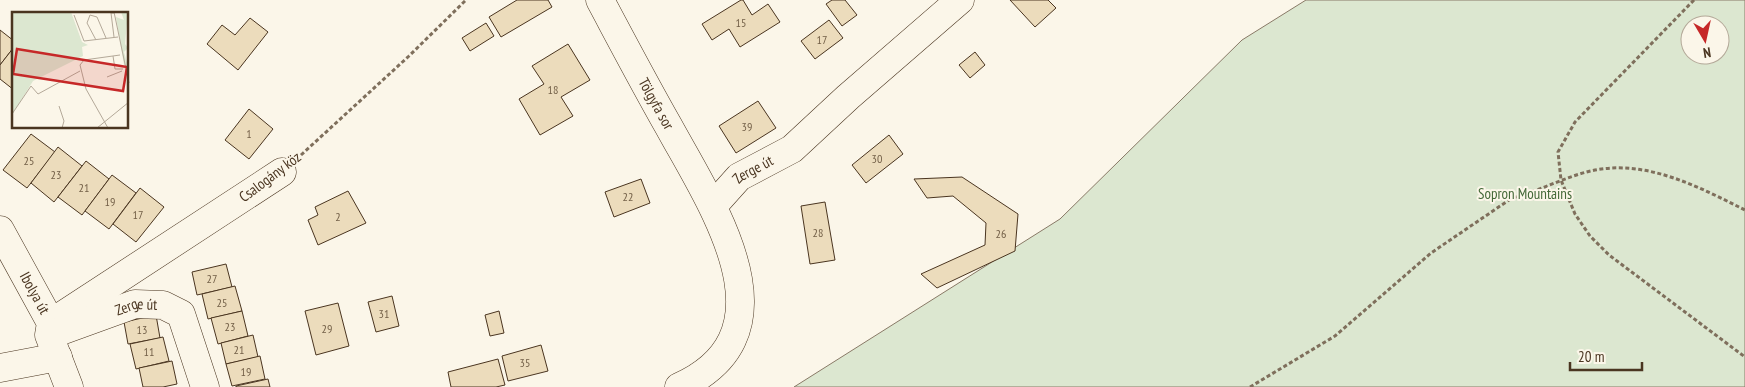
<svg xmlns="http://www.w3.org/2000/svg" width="1745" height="387" viewBox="0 0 1745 387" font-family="'PT Sans Narrow',sans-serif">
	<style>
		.green { fill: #dce7d0; stroke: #887966; fill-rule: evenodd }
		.building { fill: #ecdcbc; stroke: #4a3520 }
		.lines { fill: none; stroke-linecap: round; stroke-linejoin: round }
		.minor-casing { stroke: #4a3520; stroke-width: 29 }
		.path { stroke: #7f6f5c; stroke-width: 3; stroke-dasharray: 4 2.5; stroke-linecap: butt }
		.minor { stroke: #fbf6e9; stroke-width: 28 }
		.labels { text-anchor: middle; stroke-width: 4; stroke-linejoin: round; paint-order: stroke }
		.number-label { font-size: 12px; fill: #725f47 }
		.street-label { font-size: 15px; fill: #4a3520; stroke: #fbf6e9 }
		.park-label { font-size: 15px; fill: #436837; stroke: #fbf6e9 }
		.inset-road { fill: none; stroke: #b4a999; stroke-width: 1 }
		.view { fill: #c62828; fill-opacity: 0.15; stroke: #c62828; stroke-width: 2.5 }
		.inset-edge { fill: none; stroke: #4a3520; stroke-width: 2.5 }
	</style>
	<rect width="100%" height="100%" fill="#fbf6e9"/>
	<!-- green -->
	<path class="green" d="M1306,0H1745V387H794L1060,219L1242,40ZM1690,25H1720V55H1690Z"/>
	<!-- building -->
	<g class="building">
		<polygon points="517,0 548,0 552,7 501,37 489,17"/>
		<polygon points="741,0 743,0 752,15 768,4 780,22 740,47 729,29 712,40 702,24"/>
		<polygon points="832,0 845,0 857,15 842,26 826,4"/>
		<polygon points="1010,0 1048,0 1056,8 1035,27"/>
		<polygon points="250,18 268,32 238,70 207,44 222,25 235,35"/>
		<polygon points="829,20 843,38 815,59 801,41"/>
		<polygon points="486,23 494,36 470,51 462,38"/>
		<polygon points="0,30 14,41 14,47 0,65"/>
		<polygon points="568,44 590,80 561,97 573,116 540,135 519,99 544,84 532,66"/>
		<polygon points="14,47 14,90 0,79 0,65"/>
		<polygon points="975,52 985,65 970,78 959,65"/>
		<polygon points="758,101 776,128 736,153 719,126"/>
		<polygon points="249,109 273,129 249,159 225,140"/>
		<polygon points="31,134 55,152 27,188 3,170"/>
		<polygon points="889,135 903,154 866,183 852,165"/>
		<polygon points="58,147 82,166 54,202 31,183"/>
		<polygon points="86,161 109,179 82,215 58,197"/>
		<polygon points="112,175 136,193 109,229 85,211"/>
		<polygon points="962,177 1018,214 1015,251 937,288 921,274 985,245 986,223 953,196 927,198 914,179"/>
		<polygon points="641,179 650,203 614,217 605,192"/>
		<polygon points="140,188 164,207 136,242 113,224"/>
		<polygon points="348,191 366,223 318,245 308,220 318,215 315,207"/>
		<polygon points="825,202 835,260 810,264 801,206"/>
		<polygon points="226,264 232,287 197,295 192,272"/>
		<polygon points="235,286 242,311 208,319 202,294"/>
		<polygon points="392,296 399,326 376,332 368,302"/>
		<polygon points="338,303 349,346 316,355 305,311"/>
		<polygon points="242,311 248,336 218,344 211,318"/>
		<polygon points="499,311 504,333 490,336 485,315"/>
		<polygon points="156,315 160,338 128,344 124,322"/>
		<polygon points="253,335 258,357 226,364 221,343"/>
		<polygon points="163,337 169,361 136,369 130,344"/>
		<polygon points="541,345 548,371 508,381 502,356"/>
		<polygon points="260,356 265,379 232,386 226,364"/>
		<polygon points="498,359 505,385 496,387 451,387 448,372"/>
		<polygon points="172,361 177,384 163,387 143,387 139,368"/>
		<polygon points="268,379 270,387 236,387 236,386"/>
	</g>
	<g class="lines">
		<!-- minor casing -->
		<g class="minor-casing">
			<g id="minor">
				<path id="s1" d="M600,0C623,43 645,85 669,127C711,204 800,333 679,387"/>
				<path id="s2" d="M713,206L739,177L792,149L848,97L960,0"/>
				<path id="s3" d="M0,230L51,323L49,335L69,387"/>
				<polyline points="51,323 282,172"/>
				<path id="s4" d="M55,333L135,304L163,305L181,314L205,387"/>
				<polyline points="0,368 58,357"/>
			</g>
		</g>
		<!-- path -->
		<g class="path">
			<polyline points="1694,0 1575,122 1558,152 1561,180 1575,214 1590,236 1609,255 1745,357"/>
			<polyline points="301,155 409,56 466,0"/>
			<path d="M1250,387L1335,336L1431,253L1512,198C1540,191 1566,176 1595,170C1648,160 1699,187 1745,210"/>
		</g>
		<!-- minor -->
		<use href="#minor" class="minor"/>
	</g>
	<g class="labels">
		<!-- number labels -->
		<g class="number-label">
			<text x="741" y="27">15</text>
			<text x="822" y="44">17</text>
			<text x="553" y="94">18</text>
			<text x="747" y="131">39</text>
			<text x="249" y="138">1</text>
			<text x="877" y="163">30</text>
			<text x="29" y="165">25</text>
			<text x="56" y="179">23</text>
			<text x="84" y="192">21</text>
			<text x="628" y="201">22</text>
			<text x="110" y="206">19</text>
			<text x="138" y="219">17</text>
			<text x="338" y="221">2</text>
			<text x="818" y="237">28</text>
			<text x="1001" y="238">26</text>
			<text x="212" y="283">27</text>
			<text x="222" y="307">25</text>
			<text x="384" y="318">31</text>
			<text x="230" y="331">23</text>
			<text x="327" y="333">29</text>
			<text x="142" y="334">13</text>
			<text x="239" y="354">21</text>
			<text x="149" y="356">11</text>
			<text x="525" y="367">35</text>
			<text x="246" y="376">19</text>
		</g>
		<!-- street labels -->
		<g class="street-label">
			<text dy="5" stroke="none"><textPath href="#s1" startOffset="118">Tölgyfa sor</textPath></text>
			<text dy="5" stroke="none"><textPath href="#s2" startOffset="55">Zerge út</textPath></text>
			<text transform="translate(270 177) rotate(-37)" y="5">Csalogány köz</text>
			<text dy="5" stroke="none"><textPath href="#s3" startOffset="72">Ibolya út</textPath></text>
			<text dy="5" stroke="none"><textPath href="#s4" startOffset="86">Zerge út</textPath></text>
		</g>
		<!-- park labels -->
		<g class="park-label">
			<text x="1525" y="199">Sopron Mountains</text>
		</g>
	</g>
	<!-- overview -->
	<g transform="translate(12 12)">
		<rect width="116" height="116" fill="#fbf6e9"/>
		<path d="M0,0H59L70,30L76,33L70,35L71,44L21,69L0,103ZM109,0L116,1L113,32L116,36L112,40L116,54L112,53L104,5L112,8Z" fill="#dce7d0"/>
		<path class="inset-road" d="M102,0L117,71M62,3L72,29L106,25M102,25L99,1H102M84,28L75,11L78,3L85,5L94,26M101,44L103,57H111M95,65L110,59M47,94L52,109L50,116M0,102L19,74L26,82L68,59M85,116L117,90M96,116L74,77L68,53L72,48L108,43"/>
		<path class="view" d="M5,37L115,55L111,79L1,62Z"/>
		<rect width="116" height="116" class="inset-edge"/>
	</g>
	<!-- north arrow -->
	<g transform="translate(1705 40) rotate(171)"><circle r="24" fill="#fbf6e9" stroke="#b4a999"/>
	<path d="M0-4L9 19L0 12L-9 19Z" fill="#c62828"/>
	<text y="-8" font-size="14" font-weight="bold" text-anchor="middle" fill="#4a3520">N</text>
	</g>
	<!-- scale -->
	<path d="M1570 362v8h72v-8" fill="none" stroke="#4a3520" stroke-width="2.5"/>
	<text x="1578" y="362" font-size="15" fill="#4a3520" stroke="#fbf6e9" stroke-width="4" paint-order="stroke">20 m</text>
</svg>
